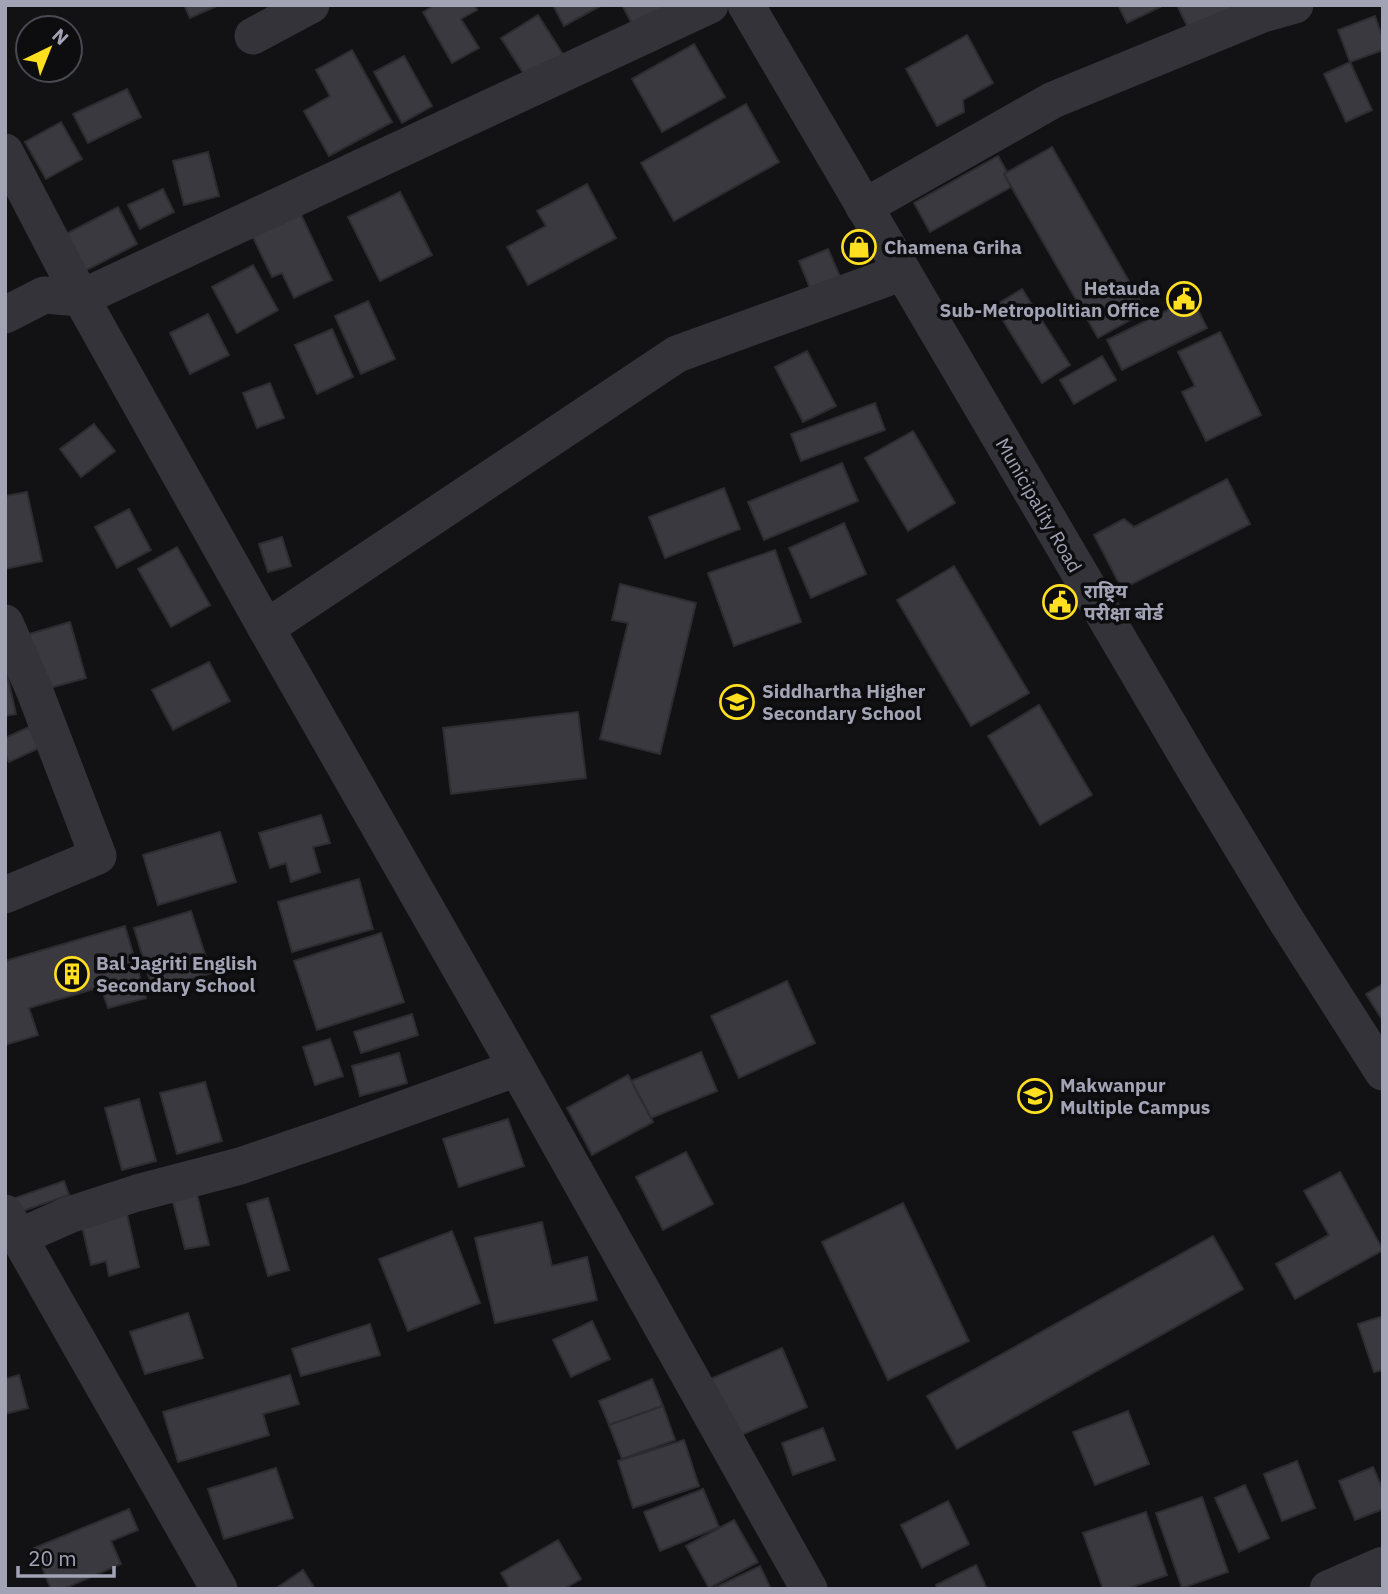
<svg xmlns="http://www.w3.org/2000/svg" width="1388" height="1594" viewBox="0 0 1388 1594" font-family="'IBM Plex Sans','Noto Sans Devanagari',sans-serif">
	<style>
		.building { fill: #39393f; stroke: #2d2c30; stroke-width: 2 }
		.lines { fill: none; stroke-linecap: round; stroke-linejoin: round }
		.street { stroke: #333339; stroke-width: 37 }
		.labels { text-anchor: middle; stroke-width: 7; stroke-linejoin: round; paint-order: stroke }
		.poi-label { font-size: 19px; font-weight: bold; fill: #a2a4b6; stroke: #0d0d0f; text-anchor: start }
		.street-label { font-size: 19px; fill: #a2a4b6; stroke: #0d0d0f }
	</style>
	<rect width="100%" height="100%" fill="#121214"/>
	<!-- building -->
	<g class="building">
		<polygon points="184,5 219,5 190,18"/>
		<polygon points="435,5 474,5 477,10 461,19 479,48 452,63 423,12"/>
		<polygon points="553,5 602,5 564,26"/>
		<polygon points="622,5 675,5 641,41"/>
		<polygon points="1118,5 1159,5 1160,7 1127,23"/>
		<polygon points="1177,5 1237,5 1190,32"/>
		<polygon points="538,15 571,67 534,90 501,38"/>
		<polygon points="1375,16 1383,39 1383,50 1350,62 1338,30"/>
		<polygon points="967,35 993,83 963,100 964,112 937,126 906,69"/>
		<polygon points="694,44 725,97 662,132 632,79"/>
		<polygon points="352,50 392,122 329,156 304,111 330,96 316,70"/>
		<polygon points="404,56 432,106 402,123 374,72"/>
		<polygon points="1350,62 1372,110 1346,122 1324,74"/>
		<polygon points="127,89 141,117 88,143 73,114"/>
		<polygon points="746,104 779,162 674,221 641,163"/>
		<polygon points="61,122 82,159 46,179 25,142"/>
		<polygon points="1052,147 1146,311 1098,338 1004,174"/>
		<polygon points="208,152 219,196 184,205 173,161"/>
		<polygon points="998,156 1007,172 1004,174 1011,187 930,232 914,203"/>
		<polygon points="587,184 616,238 528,285 507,247 546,226 537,211"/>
		<polygon points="163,189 174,212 140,229 128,205"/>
		<polygon points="400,192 432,255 380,281 348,217"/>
		<polygon points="296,204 332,280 294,298 282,273 272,277 248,227"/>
		<polygon points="118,207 137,244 81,273 62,236"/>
		<polygon points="828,249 842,281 812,293 799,261"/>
		<polygon points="253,265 278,310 237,333 212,287"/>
		<polygon points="1022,289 1070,365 1042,383 994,306"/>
		<polygon points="1192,298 1207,328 1122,370 1107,340"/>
		<polygon points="368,301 395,359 361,374 335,316"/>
		<polygon points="208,314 229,355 190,374 170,333"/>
		<polygon points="332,329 353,377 317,394 295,345"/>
		<polygon points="1220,332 1261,415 1206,441 1182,392 1195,386 1178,352"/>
		<polygon points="807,351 836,406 803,422 775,367"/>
		<polygon points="1102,356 1116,380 1074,404 1060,380"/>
		<polygon points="270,383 284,418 257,428 243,393"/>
		<polygon points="875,403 885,430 801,461 791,434"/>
		<polygon points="94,424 115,451 81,477 60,449"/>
		<polygon points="913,431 955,503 908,531 865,458"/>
		<polygon points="842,463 858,501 764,540 748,502"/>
		<polygon points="1227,479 1250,524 1122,589 1094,535 1124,519 1134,527"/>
		<polygon points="724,488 740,529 665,558 649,517"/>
		<polygon points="27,492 42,561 5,569 5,496"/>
		<polygon points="129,509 151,550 117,568 95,527"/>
		<polygon points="844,523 866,574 811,598 789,548"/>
		<polygon points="282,537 291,566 268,572 259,544"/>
		<polygon points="177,547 210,605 171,627 138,569"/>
		<polygon points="775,550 801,622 734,646 708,573"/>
		<polygon points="954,566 1029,693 971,726 897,600"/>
		<polygon points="620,584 696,603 660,754 600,739 628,623 612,620"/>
		<polygon points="70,622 86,678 35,692 19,637"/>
		<polygon points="209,662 230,701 173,730 152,690"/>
		<polygon points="5,665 16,714 5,716"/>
		<polygon points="1039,705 1092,795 1040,825 988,736"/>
		<polygon points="578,712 586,778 451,794 443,728"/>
		<polygon points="29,727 39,748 9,762 5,754 5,738"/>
		<polygon points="321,815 330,843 313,847 320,872 291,882 286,863 270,868 259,833"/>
		<polygon points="220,832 236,882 158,905 143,855"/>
		<polygon points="359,879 373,929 292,952 278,902"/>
		<polygon points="191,911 211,973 153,991 134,928"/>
		<polygon points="125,926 146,998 108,1008 101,987 29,1008 38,1035 5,1045 5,961"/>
		<polygon points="381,933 404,1002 317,1030 294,961"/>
		<polygon points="787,981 815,1043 739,1078 711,1016"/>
		<polygon points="1383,984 1383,1021 1366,994"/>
		<polygon points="412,1014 418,1035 361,1053 354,1032"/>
		<polygon points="330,1039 343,1076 315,1085 303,1047"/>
		<polygon points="701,1052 717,1091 651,1118 631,1081"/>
		<polygon points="399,1053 407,1083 360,1096 352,1066"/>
		<polygon points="628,1075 653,1122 592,1155 567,1108"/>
		<polygon points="205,1082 222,1141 177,1154 160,1093"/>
		<polygon points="139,1099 156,1161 122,1170 105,1108"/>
		<polygon points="508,1119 524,1166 459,1187 443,1139"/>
		<polygon points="686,1152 713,1204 663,1230 636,1177"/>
		<polygon points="1340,1172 1383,1250 1295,1299 1276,1264 1329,1235 1304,1191"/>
		<polygon points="64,1181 69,1195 17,1213 12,1199"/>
		<polygon points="196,1190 209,1245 185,1249 171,1194"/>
		<polygon points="268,1198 289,1270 268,1276 247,1204"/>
		<polygon points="903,1203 969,1341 888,1380 822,1242"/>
		<polygon points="125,1206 139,1267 109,1276 106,1261 91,1265 80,1218"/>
		<polygon points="542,1222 552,1266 587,1257 597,1300 495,1323 475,1238"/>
		<polygon points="452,1231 480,1303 408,1331 379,1259"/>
		<polygon points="1213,1236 1243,1289 957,1449 927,1396"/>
		<polygon points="188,1313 203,1358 145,1374 130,1332"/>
		<polygon points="1383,1316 1383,1370 1374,1372 1358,1324"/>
		<polygon points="592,1321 610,1359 571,1377 553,1340"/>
		<polygon points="370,1324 380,1355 301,1376 292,1349"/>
		<polygon points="782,1348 807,1407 734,1438 708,1380"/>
		<polygon points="19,1375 28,1408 5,1414 5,1379"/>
		<polygon points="290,1375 299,1404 263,1414 269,1435 178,1462 163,1412"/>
		<polygon points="652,1379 663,1406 609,1425 599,1401"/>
		<polygon points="663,1406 675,1440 622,1459 609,1425"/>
		<polygon points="1128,1411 1149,1464 1095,1485 1073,1432"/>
		<polygon points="823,1428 835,1460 793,1475 782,1443"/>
		<polygon points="684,1440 699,1486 633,1508 618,1461"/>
		<polygon points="1297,1461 1315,1508 1282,1521 1264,1474"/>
		<polygon points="1373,1467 1383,1490 1383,1509 1355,1520 1339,1481"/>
		<polygon points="276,1468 293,1518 224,1539 208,1489"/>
		<polygon points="1245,1485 1269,1538 1239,1552 1215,1498"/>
		<polygon points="703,1489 719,1527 660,1551 644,1512"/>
		<polygon points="1202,1497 1228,1572 1182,1588 1156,1513"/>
		<polygon points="948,1501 969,1544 922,1568 901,1525"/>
		<polygon points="129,1509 138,1530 111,1541 121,1564 63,1589 51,1589 34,1548"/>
		<polygon points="1146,1512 1167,1575 1126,1589 1103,1589 1083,1533"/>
		<polygon points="734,1520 758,1562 709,1588 686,1546"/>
		<polygon points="558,1540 581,1579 564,1589 510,1589 501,1573"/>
		<polygon points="976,1565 987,1589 938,1589 936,1585"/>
		<polygon points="760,1566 771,1589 712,1589"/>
		<polygon points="303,1570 315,1589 275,1589"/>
	</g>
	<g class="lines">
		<!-- street -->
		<g class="street">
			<polyline points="746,5 1197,773 1284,917 1383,1072"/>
			<polyline points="253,36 311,5"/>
			<polyline points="5,152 81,298 266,628 517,1068 809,1589"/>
			<polyline points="864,207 1053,100 1263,14 1295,5"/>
			<polyline points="5,315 44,295 81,298 710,5"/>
			<polyline points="5,623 35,692 98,856 5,895"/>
			<polyline points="266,628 677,354 903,272"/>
			<polyline points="5,1213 219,1589"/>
			<polyline points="19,1237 69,1215 137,1193 240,1166 334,1134 517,1068"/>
			<polyline points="1328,1589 1383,1565"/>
		</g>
	</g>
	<!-- icons -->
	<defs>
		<g id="shop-ring" transform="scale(1.75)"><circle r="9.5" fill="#0d0d0f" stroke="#ffdf1f" stroke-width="1.5"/><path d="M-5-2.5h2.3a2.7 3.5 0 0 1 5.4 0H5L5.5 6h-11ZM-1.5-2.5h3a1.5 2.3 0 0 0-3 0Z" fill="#ffdf1f"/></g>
		<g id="civic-ring" transform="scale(1.75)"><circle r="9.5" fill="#0d0d0f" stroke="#ffdf1f" stroke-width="1.5"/><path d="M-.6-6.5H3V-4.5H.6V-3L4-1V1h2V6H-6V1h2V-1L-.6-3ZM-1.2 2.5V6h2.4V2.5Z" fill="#ffdf1f"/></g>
		<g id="school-ring" transform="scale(1.75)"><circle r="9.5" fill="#0d0d0f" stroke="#ffdf1f" stroke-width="1.5"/><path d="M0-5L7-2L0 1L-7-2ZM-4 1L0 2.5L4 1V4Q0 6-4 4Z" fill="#ffdf1f"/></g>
		<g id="building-ring" transform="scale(1.75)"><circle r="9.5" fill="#0d0d0f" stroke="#ffdf1f" stroke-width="1.5"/><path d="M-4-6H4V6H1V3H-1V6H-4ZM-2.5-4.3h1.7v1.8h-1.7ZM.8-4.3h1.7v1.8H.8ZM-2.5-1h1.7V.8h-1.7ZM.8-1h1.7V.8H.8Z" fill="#ffdf1f"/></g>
		<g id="university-ring" transform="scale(1.75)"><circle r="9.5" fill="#0d0d0f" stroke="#ffdf1f" stroke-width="1.5"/><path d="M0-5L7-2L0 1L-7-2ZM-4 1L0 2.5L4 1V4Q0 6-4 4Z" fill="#ffdf1f"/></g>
	</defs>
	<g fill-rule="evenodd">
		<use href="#shop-ring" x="859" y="247"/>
		<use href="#civic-ring" x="1184" y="299"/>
		<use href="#civic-ring" x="1060" y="602"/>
		<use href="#school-ring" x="737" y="702"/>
		<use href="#building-ring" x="72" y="974"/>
		<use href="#university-ring" x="1035" y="1096"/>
	</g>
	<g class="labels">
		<!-- poi labels -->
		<g class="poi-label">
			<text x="884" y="254">Chamena Griha</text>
			<text x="1160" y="295" text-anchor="end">Hetauda<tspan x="1160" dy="22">Sub-Metropolitian Office</tspan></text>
			<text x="1084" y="598">राष्ट्रिय<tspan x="1084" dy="22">परीक्षा बोर्ड</tspan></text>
			<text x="762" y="698">Siddhartha Higher<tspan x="762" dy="22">Secondary School</tspan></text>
			<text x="96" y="970">Bal Jagriti English<tspan x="96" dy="22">Secondary School</tspan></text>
			<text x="1060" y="1092">Makwanpur<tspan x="1060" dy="22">Multiple Campus</tspan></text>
		</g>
		<!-- street labels -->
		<g class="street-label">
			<text transform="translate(1039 505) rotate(60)" y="7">Municipality Road</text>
		</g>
	</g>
	<!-- border -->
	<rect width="1388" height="1594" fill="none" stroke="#a2a4b6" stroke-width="14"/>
	<!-- north arrow -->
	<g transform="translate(49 49) rotate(43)"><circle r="33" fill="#0d0d0f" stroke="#494952" stroke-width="2"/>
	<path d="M0-5L12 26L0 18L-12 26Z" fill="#ffdf1f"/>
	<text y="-10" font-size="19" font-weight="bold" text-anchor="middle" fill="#a2a4b6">N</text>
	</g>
	<!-- scale -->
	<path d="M18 1566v10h96v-10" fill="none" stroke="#a2a4b6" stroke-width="3.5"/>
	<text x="28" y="1566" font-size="21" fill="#a2a4b6" stroke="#0d0d0f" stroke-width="5" paint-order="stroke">20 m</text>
</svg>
